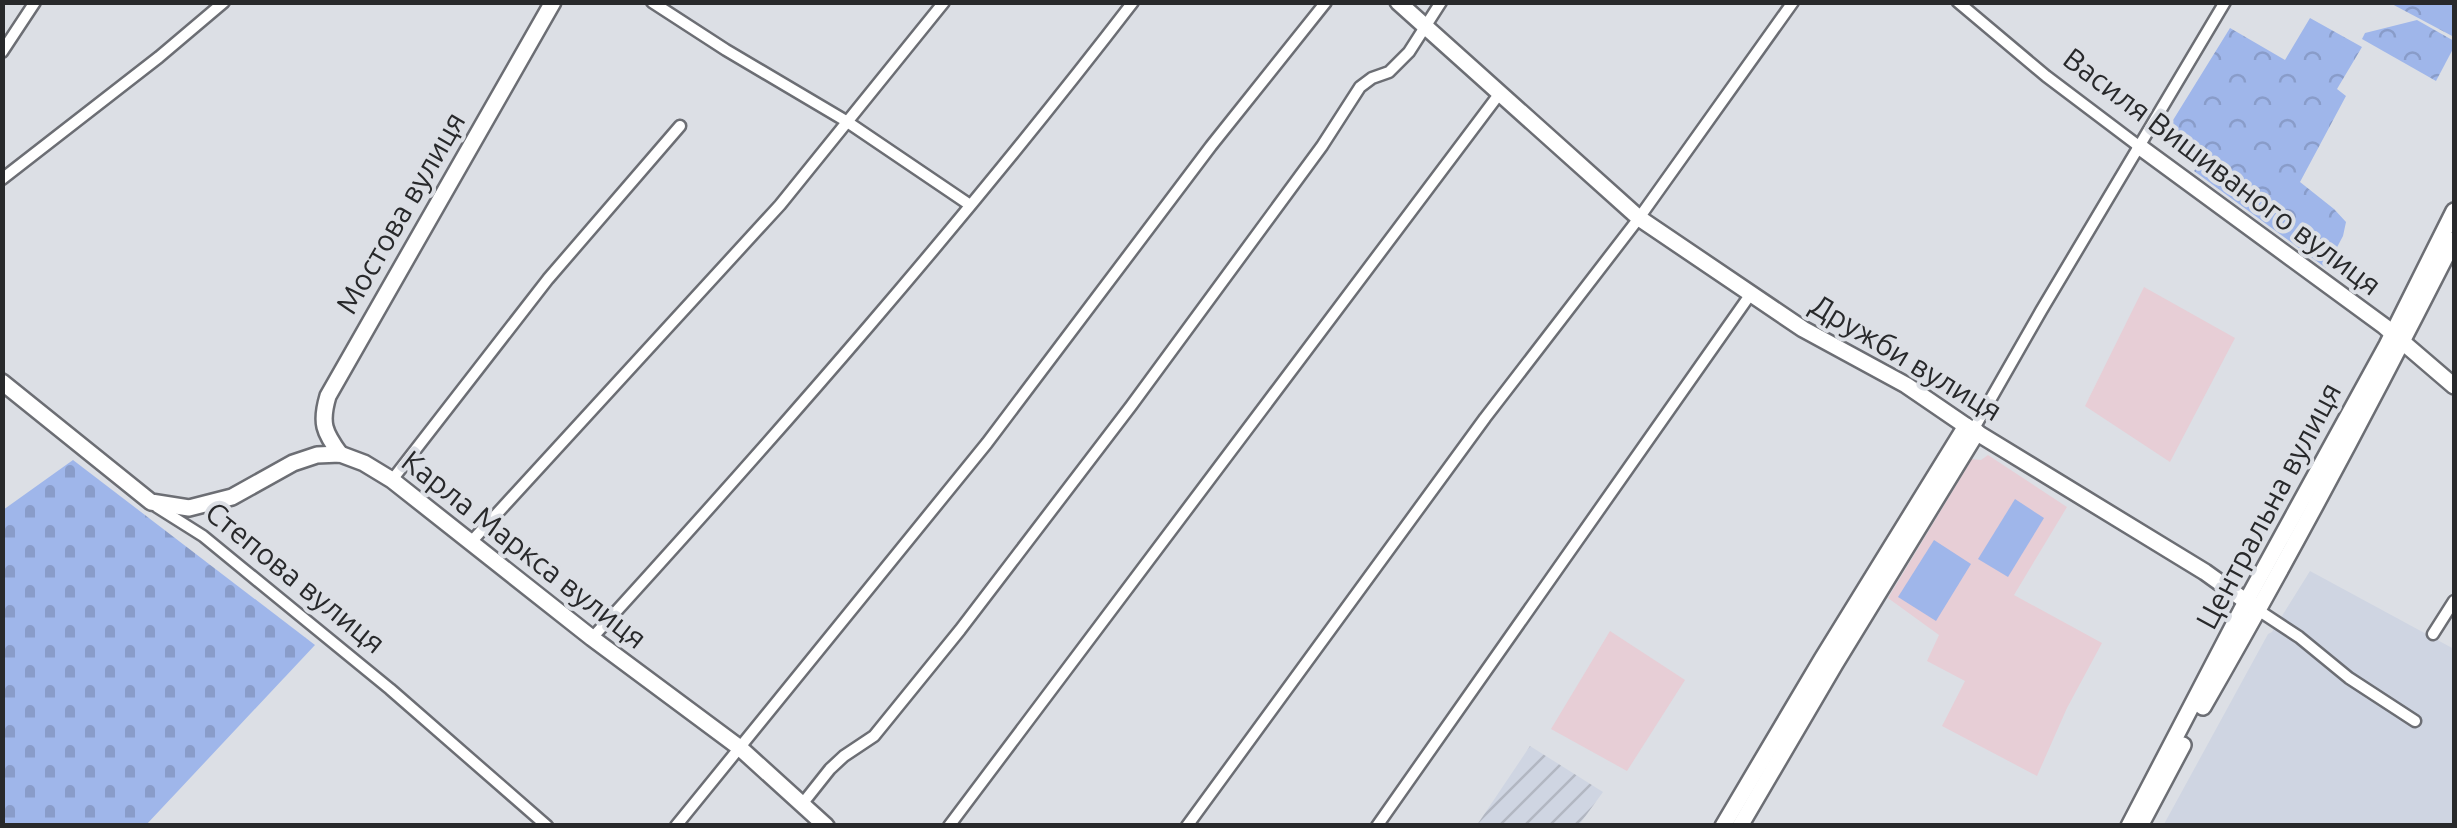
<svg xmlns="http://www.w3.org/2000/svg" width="2457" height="828" viewBox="0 0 2457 828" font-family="Ubuntu,sans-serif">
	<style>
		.industrial { fill: url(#industrial-furrows) }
		.education { fill: #e7ced6 }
		.built { fill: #cfd5e2 }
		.cemetery { fill: url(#cemetery-stones) }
		.park { fill: url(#park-crowns) }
		.pitch { fill: #9fb6ea }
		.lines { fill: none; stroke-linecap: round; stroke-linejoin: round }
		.street-casing { stroke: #6c6e74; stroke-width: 15 }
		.secondary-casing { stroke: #6c6e74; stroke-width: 20 }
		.street { stroke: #fff; stroke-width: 10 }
		.secondary { stroke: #fff; stroke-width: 15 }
		.labels { text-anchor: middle; stroke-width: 8; stroke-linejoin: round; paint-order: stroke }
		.street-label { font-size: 30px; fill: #28292b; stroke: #dcdfe5 }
	</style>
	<defs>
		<pattern id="industrial-furrows" width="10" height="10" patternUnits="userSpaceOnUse" patternTransform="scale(2.5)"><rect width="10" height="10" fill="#cfd5e2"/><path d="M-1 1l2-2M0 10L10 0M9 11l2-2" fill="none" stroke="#b2b7c2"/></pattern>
		<pattern id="cemetery-stones" width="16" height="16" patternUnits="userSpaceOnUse" patternTransform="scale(2.5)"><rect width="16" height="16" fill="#9fb6ea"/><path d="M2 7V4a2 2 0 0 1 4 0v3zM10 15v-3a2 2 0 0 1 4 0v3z" fill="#899cc9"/></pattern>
		<pattern id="park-crowns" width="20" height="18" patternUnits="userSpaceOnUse" patternTransform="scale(2.5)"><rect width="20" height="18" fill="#9fb6ea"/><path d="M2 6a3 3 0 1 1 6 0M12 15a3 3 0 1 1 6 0" fill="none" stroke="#899cc9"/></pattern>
	</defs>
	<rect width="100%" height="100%" fill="#dcdfe5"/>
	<!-- industrial -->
	<polygon class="industrial" points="1530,746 1603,792 1579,825 1477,825"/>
	<!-- education -->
	<g class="education">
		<polygon points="2144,287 2235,338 2170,462 2085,406"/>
		<polygon points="1988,455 2067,507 2014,595 2102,643 2067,708 2037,776 1942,726 1965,681 1927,661 1939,635 1888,598 1972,459 1981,460"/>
		<polygon points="1610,631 1685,680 1627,771 1551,729"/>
	</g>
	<!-- built -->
	<polygon class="built" points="2310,571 2454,649 2454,825 2163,826 2268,634 2272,632"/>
	<!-- cemetery -->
	<polygon class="cemetery" points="73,460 315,645 146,825 3,825 3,510"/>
	<!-- park -->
	<g class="park">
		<polygon points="2390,3 2454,3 2454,37"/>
		<polygon points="2310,18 2362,47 2337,89 2346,96 2300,182 2334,209 2346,222 2343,236 2326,268 2194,171 2206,157 2170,125 2230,28 2285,60"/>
		<polygon points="2417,20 2454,41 2454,47 2436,81 2362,39 2365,33"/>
	</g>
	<!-- pitch -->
	<g class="pitch">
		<polygon points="2015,499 2044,518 2008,577 1978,559"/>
		<polygon points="1934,540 1971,564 1936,621 1898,597"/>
	</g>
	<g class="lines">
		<!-- street casing -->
		<g class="street-casing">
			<g id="street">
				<polyline points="652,2 726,50 846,121 970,205"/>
				<polyline points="1958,2 2046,76 2140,147"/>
				<polyline points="2,52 35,2"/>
				<polyline points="2,179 159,57 224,2"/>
				<polyline points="1973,430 2041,311 2225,2"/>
				<polyline points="392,480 548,279 680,126"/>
				<polyline points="157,507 203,536 242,568 390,689 547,826"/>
				<polyline points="471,542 780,205 944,2"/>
				<polyline points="2258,610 2299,637 2349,678 2415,721"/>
				<polyline points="2433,634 2454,601"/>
				<path d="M592,638C779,433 963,223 1133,2"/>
				<polyline points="803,803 830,769 844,756 874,736 960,630 1131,406 1322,146 1360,87 1372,78 1389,72 1409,52 1441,2"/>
				<polyline points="676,826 987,443 1211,146 1326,2"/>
				<polyline points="949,826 1500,93"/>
				<polyline points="1187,826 1485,418 1639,218 1793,2"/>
				<polyline points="1377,826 1750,295"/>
			</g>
		</g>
		<!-- secondary casing -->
		<g class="secondary-casing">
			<g id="secondary">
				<polyline points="1398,2 1639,218 1803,329 1906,385 1966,426 2205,572 2258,610"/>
				<polyline points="2140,147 2384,326 2454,386"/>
				<polyline points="2,382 151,502 189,508 232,497 293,463 317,455 340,454 364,463 392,480 592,638 740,748 826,826"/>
				<path d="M340,454C324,432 320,423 328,396L553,2"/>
				<path d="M2203,707C2291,554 2374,398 2454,240"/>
				<polyline points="1723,826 1822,659 1966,426"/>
				<polyline points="1740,826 1835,664 1977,432"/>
				<polyline points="2129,826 2242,609 2387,345 2454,211"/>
				<polyline points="2140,826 2183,745"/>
			</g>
		</g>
		<!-- street -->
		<use href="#street" class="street"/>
		<!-- secondary -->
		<use href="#secondary" class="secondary"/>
	</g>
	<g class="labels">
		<!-- street labels -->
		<g class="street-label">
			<text transform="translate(2222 172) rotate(37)" y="10">Василя Вишиваного вулиця</text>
			<text transform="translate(401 213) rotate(-60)" y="10">Мостова вулиця</text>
			<text transform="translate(1906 358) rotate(31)" y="10">Дружби вулиця</text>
			<text transform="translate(2269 506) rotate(-62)" y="10">Центральна вулиця</text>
			<text transform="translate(524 550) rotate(38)" y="10">Карла Маркса вулиця</text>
			<text transform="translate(295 578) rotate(39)" y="10">Степова вулиця</text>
		</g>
	</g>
	<!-- border -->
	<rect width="2457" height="828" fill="none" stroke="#28292b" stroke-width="10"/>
</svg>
